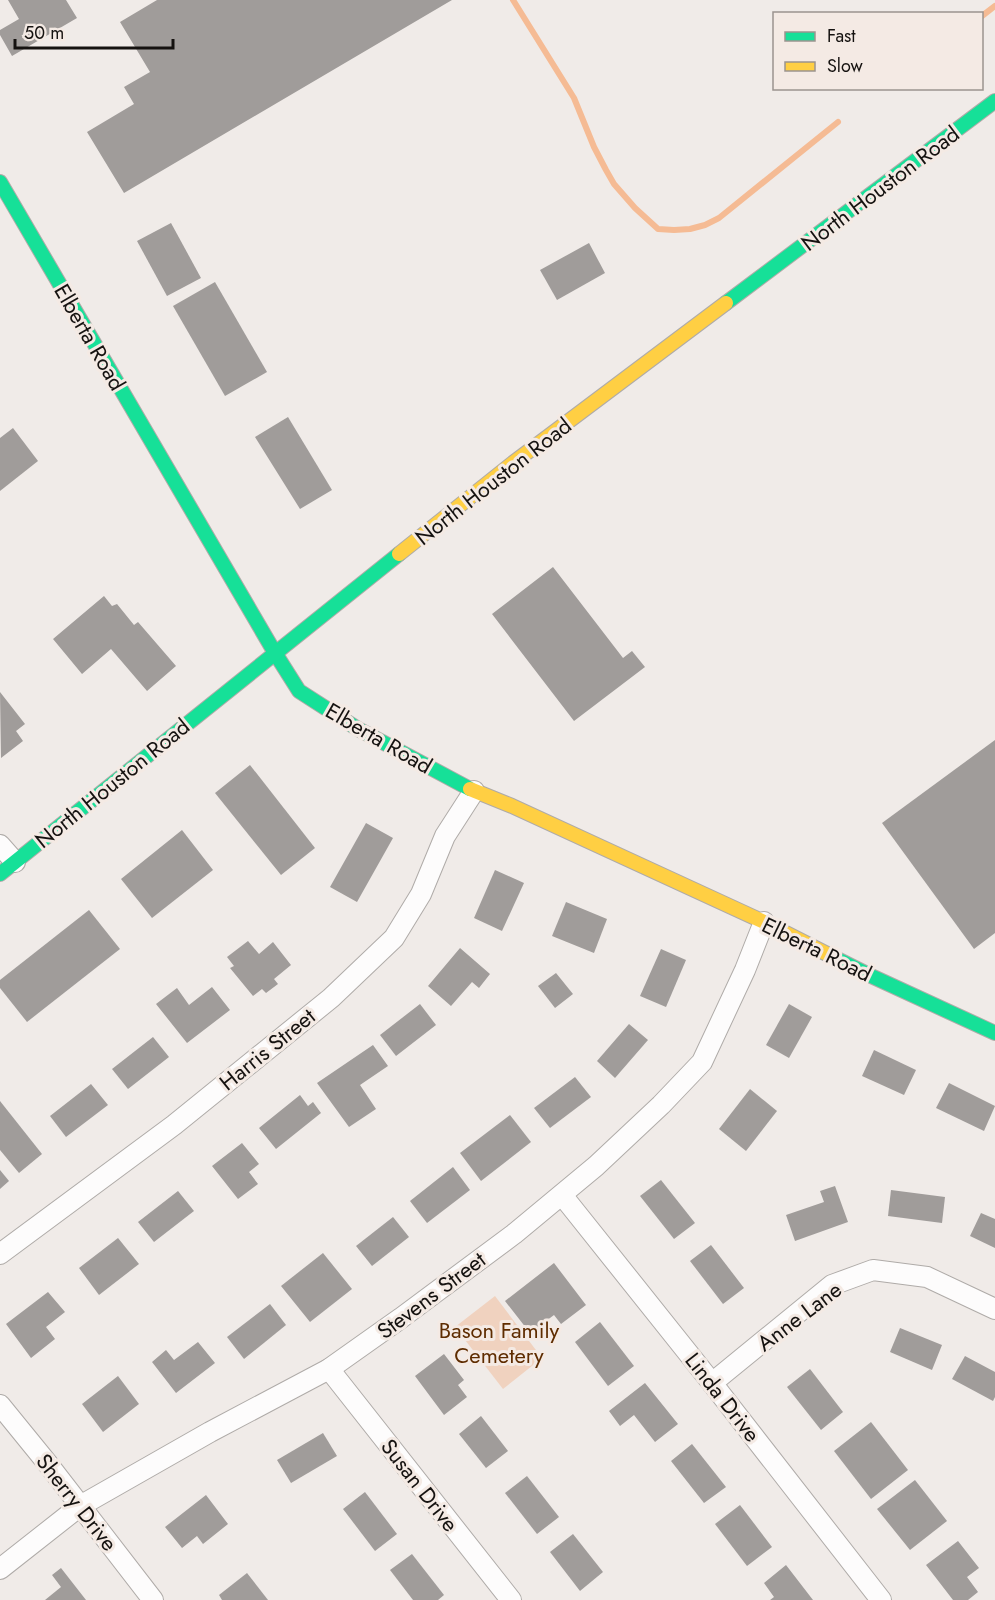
<svg xmlns="http://www.w3.org/2000/svg" width="995" height="1600" viewBox="0 0 995 1600" font-family="Jost,sans-serif">
	<style>
		.green { fill: #f0d2bf }
		.lines { fill: none; stroke-linecap: round; stroke-linejoin: round }
		.stream { stroke: #f5bb94; stroke-width: 6 }
		.building { fill: #a09c9a }
		.street-casing { stroke: #afaba8; stroke-width: 22 }
		.fast-casing { stroke: #afaba8; stroke-width: 16 }
		.slow-casing { stroke: #afaba8; stroke-width: 16 }
		.street { stroke: #fdfcfc; stroke-width: 20 }
		.fast { stroke: #16e098; stroke-width: 14 }
		.slow { stroke: #ffcf43; stroke-width: 14 }
		.labels { text-anchor: middle; stroke-width: 6; stroke-linejoin: round; paint-order: stroke }
		.street-label { font-size: 22px; fill: #151210; stroke: #f4eae4 }
		.park-label { font-size: 22px; fill: #5e2c00; stroke: #f4eae4 }
	</style>
	<rect width="100%" height="100%" fill="#f0ebe8"/>
	<!-- green -->
	<polygon class="green" points="495,1296 542,1358 503,1389 455,1327"/>
	<g class="lines">
		<!-- stream -->
		<g class="stream">
			<polyline points="513,0 574,98 594,147 606,170 614,184 635,208 658,229 674,230 690,229 705,225 719,218 838,122"/>
			<polyline points="982,16 995,6"/>
		</g>
	</g>
	<!-- building -->
	<g class="building">
		<polygon points="8,0 66,0 77,18 12,56 0,35 0,30 19,19"/>
		<polygon points="157,0 452,0 124,193 87,132 134,104 124,87 150,72 120,22"/>
		<polygon points="171,223 201,278 167,296 137,241"/>
		<polygon points="589,243 605,273 557,300 540,270"/>
		<polygon points="215,282 267,372 225,396 173,306"/>
		<polygon points="288,417 332,490 300,509 255,437"/>
		<polygon points="13,428 38,461 0,491 0,438"/>
		<polygon points="553,567 623,658 632,651 645,667 574,721 492,614"/>
		<polygon points="104,596 112,606 117,604 134,625 138,622 176,666 147,691 111,649 82,674 53,639"/>
		<polygon points="0,692 25,724 16,731 23,741 1,758"/>
		<polygon points="995,740 995,933 974,949 882,823"/>
		<polygon points="250,765 315,848 281,875 215,793"/>
		<polygon points="366,823 393,838 357,902 330,887"/>
		<polygon points="182,830 213,870 152,918 121,879"/>
		<polygon points="495,870 524,883 502,931 474,918"/>
		<polygon points="566,902 607,919 594,953 552,936"/>
		<polygon points="89,910 120,949 27,1022 0,988 0,980"/>
		<polygon points="248,941 259,954 273,942 291,965 274,979 278,984 266,993 262,989 253,996 230,968 234,966 227,957"/>
		<polygon points="460,948 490,974 479,988 472,982 451,1006 428,986"/>
		<polygon points="661,949 686,960 666,1007 640,996"/>
		<polygon points="556,973 573,994 555,1008 538,986"/>
		<polygon points="212,987 230,1010 187,1043 156,1004 177,988 189,1005"/>
		<polygon points="420,1004 436,1025 396,1056 380,1035"/>
		<polygon points="789,1004 812,1017 789,1058 766,1045"/>
		<polygon points="629,1024 648,1040 615,1078 597,1061"/>
		<polygon points="153,1037 169,1057 128,1089 112,1069"/>
		<polygon points="373,1045 388,1066 360,1085 376,1109 349,1127 317,1083"/>
		<polygon points="874,1050 916,1070 904,1095 862,1076"/>
		<polygon points="575,1077 591,1097 550,1128 534,1108"/>
		<polygon points="949,1083 995,1106 984,1131 936,1108"/>
		<polygon points="91,1084 108,1105 66,1137 50,1116"/>
		<polygon points="750,1089 777,1111 746,1151 719,1129"/>
		<polygon points="300,1095 308,1106 313,1102 321,1113 276,1149 259,1128"/>
		<polygon points="0,1101 42,1154 19,1173 0,1150"/>
		<polygon points="510,1115 531,1142 481,1181 460,1153"/>
		<polygon points="242,1143 259,1164 249,1172 258,1184 238,1199 212,1166"/>
		<polygon points="453,1167 470,1190 427,1223 410,1201"/>
		<polygon points="0,1170 9,1181 0,1189"/>
		<polygon points="661,1180 695,1223 674,1239 640,1196"/>
		<polygon points="835,1186 848,1222 795,1241 786,1215 824,1202 820,1191"/>
		<polygon points="891,1190 945,1197 942,1223 888,1216"/>
		<polygon points="178,1191 194,1211 154,1242 138,1222"/>
		<polygon points="981,1213 995,1219 995,1248 970,1236"/>
		<polygon points="393,1217 409,1237 372,1266 356,1246"/>
		<polygon points="118,1238 139,1264 99,1295 79,1268"/>
		<polygon points="711,1245 744,1288 723,1304 690,1261"/>
		<polygon points="323,1253 352,1289 310,1322 281,1286"/>
		<polygon points="554,1263 586,1305 561,1324 554,1315 530,1333 505,1301"/>
		<polygon points="48,1292 65,1312 46,1327 55,1339 31,1358 6,1324"/>
		<polygon points="270,1304 286,1325 244,1359 227,1337"/>
		<polygon points="600,1322 634,1366 608,1386 575,1342"/>
		<polygon points="900,1328 942,1345 932,1370 890,1352"/>
		<polygon points="198,1342 215,1363 176,1393 152,1362 166,1350 174,1360"/>
		<polygon points="444,1354 464,1380 458,1385 467,1397 444,1415 415,1376"/>
		<polygon points="965,1356 995,1372 995,1397 993,1401 952,1379"/>
		<polygon points="810,1369 843,1412 821,1430 787,1387"/>
		<polygon points="118,1376 139,1404 103,1432 82,1404"/>
		<polygon points="645,1383 678,1424 655,1442 634,1415 620,1426 609,1411"/>
		<polygon points="481,1416 508,1451 486,1468 459,1434"/>
		<polygon points="871,1422 908,1470 871,1499 834,1451"/>
		<polygon points="323,1433 337,1456 291,1483 277,1460"/>
		<polygon points="692,1444 726,1487 704,1503 671,1461"/>
		<polygon points="527,1476 559,1517 537,1534 505,1493"/>
		<polygon points="915,1480 947,1521 910,1550 877,1509"/>
		<polygon points="365,1492 397,1534 375,1551 343,1509"/>
		<polygon points="206,1495 228,1524 203,1544 197,1536 182,1548 165,1527"/>
		<polygon points="740,1505 772,1547 747,1566 715,1524"/>
		<polygon points="573,1534 603,1572 580,1591 550,1552"/>
		<polygon points="958,1541 979,1568 967,1577 978,1592 968,1600 953,1600 926,1565"/>
		<polygon points="412,1554 444,1595 438,1600 413,1600 390,1570"/>
		<polygon points="786,1565 813,1600 770,1600 774,1597 764,1583"/>
		<polygon points="61,1568 86,1600 45,1600 61,1587 52,1575"/>
		<polygon points="247,1573 268,1600 222,1600 219,1595"/>
	</g>
	<g class="lines">
		<!-- street casing -->
		<g class="street-casing">
			<g id="street">
				<polyline points="0,845 15,862"/>
				<polyline points="562,1195 712,1383 881,1600"/>
				<polyline points="0,1254 174,1125 331,998 394,938 421,894 445,836 474,791"/>
				<polyline points="329,1369 511,1600"/>
				<polyline points="712,1383 832,1285 873,1270 927,1277 995,1309"/>
				<polyline points="0,1405 48,1464 153,1600"/>
				<polyline points="0,1569 80,1506 210,1432 329,1369 401,1318 514,1234 596,1166 661,1105 702,1062 745,970 764,922"/>
			</g>
		</g>
		<!-- fast casing -->
		<g class="fast-casing">
			<g id="fast">
				<polyline points="0,182 275,653 299,691 358,729 470,789"/>
				<polyline points="726,303 995,101"/>
				<polyline points="0,874 399,554"/>
				<polyline points="827,954 869,975 995,1033"/>
			</g>
		</g>
		<!-- slow casing -->
		<g class="slow-casing">
			<g id="slow">
				<polyline points="399,554 513,463 726,303"/>
				<polyline points="470,789 512,806 764,922 827,954"/>
			</g>
		</g>
		<!-- street -->
		<use href="#street" class="street"/>
		<!-- fast -->
		<use href="#fast" class="fast"/>
		<!-- slow -->
		<use href="#slow" class="slow"/>
	</g>
	<g class="labels">
		<!-- street labels -->
		<g class="street-label">
			<text transform="translate(880 188) rotate(-37)" y="8">North Houston Road</text>
			<text transform="translate(90 337) rotate(60)" y="8">Elberta Road</text>
			<text transform="translate(493 481) rotate(-38)" y="8">North Houston Road</text>
			<text transform="translate(379 738) rotate(30)" y="8">Elberta Road</text>
			<text transform="translate(112 783) rotate(-39)" y="8">North Houston Road</text>
			<text transform="translate(817 949) rotate(26)" y="8">Elberta Road</text>
			<text transform="translate(267 1049) rotate(-39)" y="8">Harris Street</text>
			<text transform="translate(431 1295) rotate(-37)" y="8">Stevens Street</text>
			<text transform="translate(799 1316) rotate(-37)" y="8">Anne Lane</text>
			<text transform="translate(723 1397) rotate(52)" y="8">Linda Drive</text>
			<text transform="translate(420 1485) rotate(52)" y="8">Susan Drive</text>
			<text transform="translate(77 1502) rotate(52)" y="8">Sherry Drive</text>
		</g>
		<!-- park labels -->
		<g class="park-label">
			<text x="499" y="1338">Bason Family<tspan x="499" dy="25">Cemetery</tspan></text>
		</g>
	</g>
	<!-- legend -->
	<rect x="773" y="12" width="210" height="78" fill="#f4eae4" stroke="#9b948f" stroke-width="1.5"/>
	<rect x="785" y="32" width="30" height="9" fill="#16e098" stroke="#9b948f" stroke-width="1.5"/>
	<text x="827" y="42" font-size="18" fill="#151210">Fast</text>
	<rect x="785" y="62" width="30" height="9" fill="#ffcf43" stroke="#9b948f" stroke-width="1.5"/>
	<text x="827" y="72" font-size="18" fill="#151210">Slow</text>
	<!-- scale -->
	<path d="M15 39v9h158v-9" fill="none" stroke="#151210" stroke-width="3"/>
	<text x="24" y="39" font-size="18" fill="#151210" stroke="#f4eae4" stroke-width="4.5" paint-order="stroke">50 m</text>
</svg>
